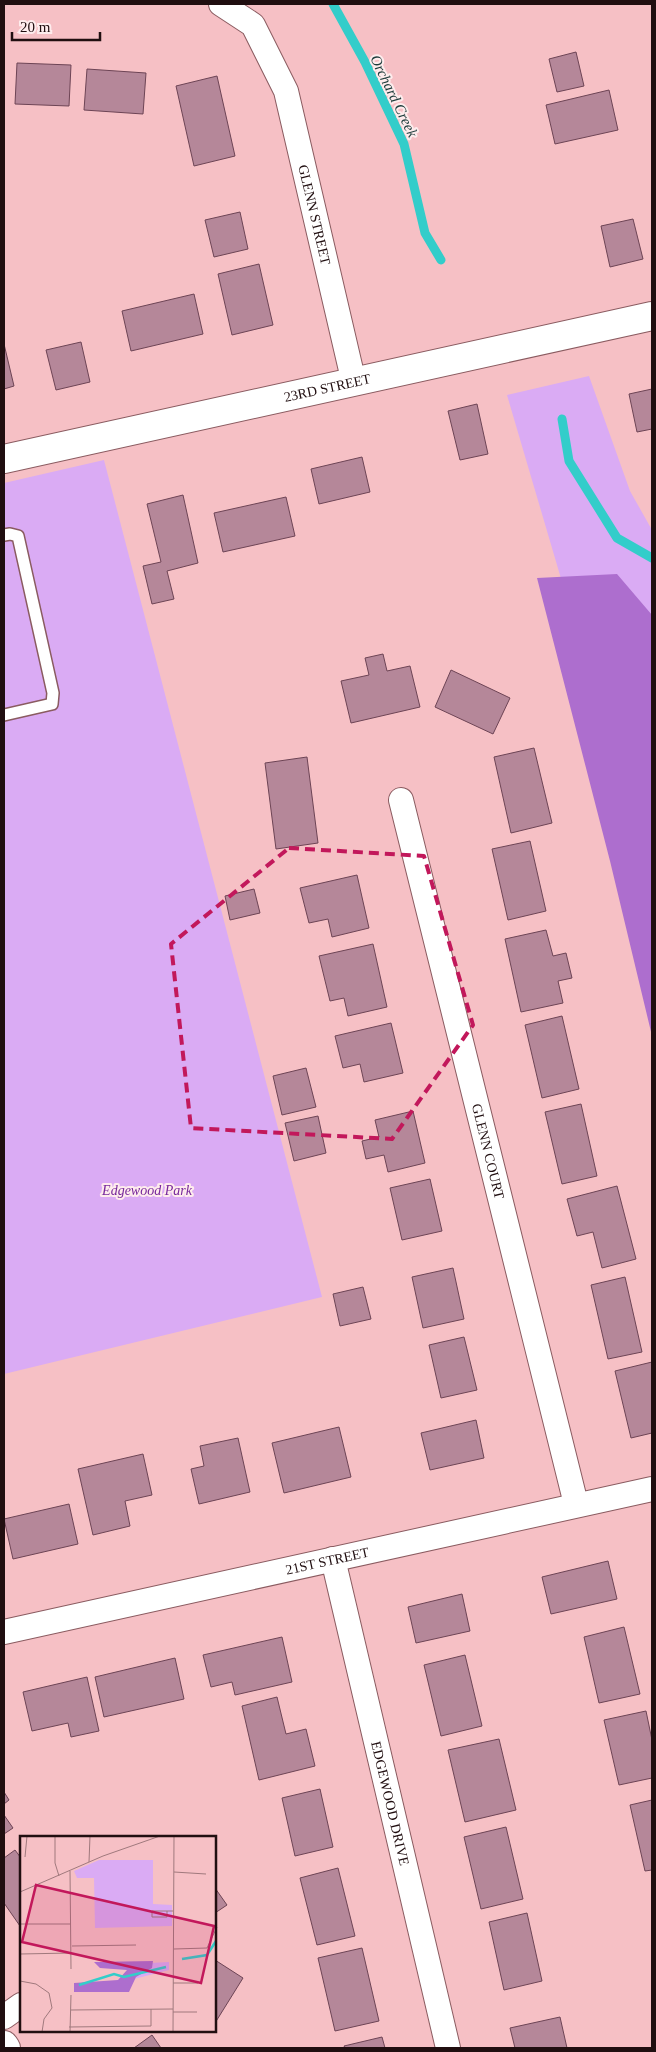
<svg xmlns="http://www.w3.org/2000/svg" width="656" height="2052" viewBox="0 0 656 2052" font-family="Georgia,serif">
	<style>
		.green { fill: #daabf4 }
		.forest { fill: #ad6ece }
		.lines { fill: none; stroke-linecap: round; stroke-linejoin: round }
		.stream { stroke: #33cdca; stroke-width: 9 }
		.building { fill: #b58799; stroke: #6d4455 }
		.lane-casing { stroke: #8a5b60; stroke-width: 14 }
		.street-casing { stroke: #8a5b60; stroke-width: 26 }
		.secondary-casing { stroke: #8a5b60; stroke-width: 30 }
		.lane { stroke: #fff; stroke-width: 11 }
		.street { stroke: #fff; stroke-width: 24 }
		.secondary { stroke: #fff; stroke-width: 28 }
		.marked { fill: none; stroke: #c2185b; stroke-width: 4; stroke-dasharray: 10 6; stroke-linejoin: round }
		.labels { text-anchor: middle; stroke-width: 4; stroke-linejoin: round; paint-order: stroke }
		.street-label { font-size: 14px; fill: #200e10; stroke: #feeced }
		.park-label { font-size: 14px; font-style: italic; fill: #77279b; stroke: #feeced }
		.water-label { font-size: 15px; font-style: italic; fill: #1d3c3b; stroke: #feeced }
		.inset-river { fill: none; stroke: #33cdca; stroke-width: 2.5 }
		.inset-road { fill: none; stroke: #a0797d; stroke-width: 1 }
		.view { fill: #c2185b; fill-opacity: 0.15; stroke: #c2185b; stroke-width: 2.5 }
		.inset-edge { fill: none; stroke: #200e10; stroke-width: 2.5 }
	</style>
	<rect width="100%" height="100%" fill="#f6c0c5"/>
	<!-- green -->
	<g class="green">
		<polygon points="589,376 630,491 652,530 652,813 567,599 507,395"/>
		<polygon points="104,460 322,1297 4,1374 4,483"/>
	</g>
	<!-- forest -->
	<polygon class="forest" points="617,574 652,615 652,1036 610,861 537,578"/>
	<g class="lines">
		<!-- stream -->
		<g class="stream">
			<polyline points="333,4 365,62 404,144 425,233 441,260"/>
			<polyline points="562,419 569,461 617,538 652,558"/>
		</g>
	</g>
	<!-- building -->
	<g class="building">
		<polygon points="576,52 584,86 557,92 549,59"/>
		<polygon points="17,63 71,65 69,106 15,104"/>
		<polygon points="87,69 146,73 143,114 84,110"/>
		<polygon points="217,76 235,156 194,166 176,86"/>
		<polygon points="609,90 618,130 555,144 546,105"/>
		<polygon points="240,212 248,249 214,257 205,220"/>
		<polygon points="633,219 643,259 610,267 601,226"/>
		<polygon points="259,264 273,325 232,335 218,274"/>
		<polygon points="194,294 203,334 131,351 122,311"/>
		<polygon points="81,342 90,382 56,390 46,350"/>
		<polygon points="4,344 14,386 4,389"/>
		<polygon points="652,389 652,429 637,432 629,394"/>
		<polygon points="477,404 488,454 460,460 448,411"/>
		<polygon points="362,457 370,492 319,504 311,469"/>
		<polygon points="183,495 198,563 167,571 174,599 152,604 143,566 161,562 147,504"/>
		<polygon points="286,497 295,536 223,552 214,513"/>
		<polygon points="383,654 387,671 410,666 420,707 351,723 341,681 369,675 365,658"/>
		<polygon points="451,670 510,698 493,734 435,707"/>
		<polygon points="534,748 552,823 511,833 494,757"/>
		<polygon points="307,757 318,843 276,849 265,763"/>
		<polygon points="530,841 546,911 508,920 492,849"/>
		<polygon points="357,875 369,928 332,937 328,919 309,923 300,888"/>
		<polygon points="254,889 260,913 230,920 225,896"/>
		<polygon points="546,930 553,956 566,953 572,978 558,981 563,1003 521,1012 505,939"/>
		<polygon points="373,944 387,1007 348,1016 344,998 330,1001 319,956"/>
		<polygon points="562,1016 579,1089 542,1098 525,1025"/>
		<polygon points="391,1023 403,1073 364,1082 360,1064 343,1068 335,1036"/>
		<polygon points="306,1068 316,1107 282,1115 273,1076"/>
		<polygon points="581,1104 597,1176 562,1184 545,1112"/>
		<polygon points="413,1111 425,1163 388,1172 384,1155 366,1159 362,1141 379,1137 375,1120"/>
		<polygon points="318,1116 326,1153 294,1161 285,1123"/>
		<polygon points="430,1179 442,1231 402,1240 390,1188"/>
		<polygon points="617,1186 636,1259 602,1268 593,1232 577,1236 567,1199"/>
		<polygon points="453,1268 464,1319 423,1328 412,1277"/>
		<polygon points="625,1277 642,1352 608,1359 591,1285"/>
		<polygon points="363,1287 371,1319 340,1326 333,1294"/>
		<polygon points="464,1337 477,1390 441,1398 429,1345"/>
		<polygon points="652,1362 652,1433 631,1438 615,1371"/>
		<polygon points="476,1420 484,1458 430,1470 421,1433"/>
		<polygon points="339,1427 351,1477 284,1493 272,1443"/>
		<polygon points="238,1438 250,1492 199,1504 191,1469 204,1466 200,1446"/>
		<polygon points="143,1454 152,1495 125,1501 130,1526 93,1535 78,1469"/>
		<polygon points="69,1504 78,1544 13,1559 4,1519"/>
		<polygon points="608,1561 617,1599 551,1614 542,1577"/>
		<polygon points="462,1594 470,1631 416,1643 408,1607"/>
		<polygon points="624,1627 640,1694 599,1703 584,1637"/>
		<polygon points="282,1637 292,1682 235,1695 232,1682 211,1687 203,1655"/>
		<polygon points="465,1655 482,1726 441,1736 424,1665"/>
		<polygon points="175,1658 184,1699 104,1717 95,1677"/>
		<polygon points="87,1677 99,1731 71,1737 68,1723 32,1731 23,1692"/>
		<polygon points="277,1697 286,1734 306,1729 315,1766 259,1780 242,1706"/>
		<polygon points="646,1711 652,1740 652,1778 619,1785 604,1720"/>
		<polygon points="499,1739 516,1810 465,1822 448,1750"/>
		<polygon points="320,1789 333,1847 295,1856 282,1798"/>
		<polygon points="4,1792 9,1800 4,1804"/>
		<polygon points="652,1800 652,1870 645,1871 630,1805"/>
		<polygon points="4,1815 13,1828 4,1834"/>
		<polygon points="506,1827 523,1899 481,1909 464,1837"/>
		<polygon points="15,1850 21,1858 20,1926 4,1903 4,1858"/>
		<polygon points="338,1868 355,1936 317,1945 300,1878"/>
		<polygon points="215,1888 227,1905 215,1913"/>
		<polygon points="527,1913 542,1981 504,1990 489,1922"/>
		<polygon points="362,1948 379,2021 335,2031 318,1958"/>
		<polygon points="215,1960 243,1978 215,2023"/>
		<polygon points="560,2017 567,2048 515,2048 510,2028"/>
		<polygon points="152,2035 161,2048 134,2048"/>
		<polygon points="382,2037 385,2048 345,2048 344,2046"/>
	</g>
	<g class="lines">
		<!-- lane casing -->
		<g class="lane-casing">
			<polyline id="lane" points="4,535 10,534 18,536 53,693 52,704 4,715"/>
		</g>
		<!-- street casing -->
		<g class="street-casing">
			<g id="street">
				<path id="s1" d="M221,4L253,25L286,91L354,383"/>
				<path id="s2" d="M401,800L576,1504"/>
				<path id="s3" d="M333,1559L448,2048"/>
				<path id="s4" d="M4,1632L652,1489"/>
				<polyline points="4,2017 21,2005"/>
			</g>
		</g>
		<!-- secondary casing -->
		<g class="secondary-casing">
			<g id="secondary">
				<path id="s5" d="M4,459L652,316"/>
				<polyline points="4,2045 6,2048"/>
			</g>
		</g>
		<!-- lane -->
		<use href="#lane" class="lane"/>
		<!-- street -->
		<use href="#street" class="street"/>
		<!-- secondary -->
		<use href="#secondary" class="secondary"/>
	</g>
	<!-- marked area -->
	<path class="marked" d="M289,848L424,856L473,1025L392,1139L191,1128L171,944Z"/>
	<g class="labels">
		<!-- street labels -->
		<g class="street-label">
			<text dy="5" stroke="none"><textPath href="#s1" startOffset="239">GLENN STREET</textPath></text>
			<text dy="5" stroke="none"><textPath href="#s5" startOffset="331">23RD STREET</textPath></text>
			<text dy="5" stroke="none"><textPath href="#s2" startOffset="362">GLENN COURT</textPath></text>
			<text dy="5" stroke="none"><textPath href="#s4" startOffset="331">21ST STREET</textPath></text>
			<text dy="5" stroke="none"><textPath href="#s3" startOffset="251">EDGEWOOD DRIVE</textPath></text>
		</g>
		<!-- park labels -->
		<g class="park-label">
			<text x="147" y="1195">Edgewood Park</text>
		</g>
		<!-- water labels -->
		<g class="water-label">
			<text transform="translate(394 96) rotate(64)" y="5">Orchard Creek</text>
		</g>
	</g>
	<!-- overview -->
	<g transform="translate(20 1836)">
		<rect width="196" height="196" fill="#f6c0c5"/>
		<path d="M79,24H133V68L152,69V90L75,92L74,42H57L54,35ZM149,126V134L110,144L130,127Z" fill="#daabf4"/>
		<path d="M133,125L132,132L116,141L109,156H54V147L98,144L107,134L80,132L74,126Z" fill="#ad6ece"/>
		<path class="inset-river" d="M162,123L187,119L196,105M59,149L94,138L104,141L146,131"/>
		<path class="inset-road" d="M35,0V27L39,40M5,21L7,0M69,26L70,0M50,35L51,133M154,36L186,38M0,56L83,20L140,0M147,75V81H132V75H153M0,88H51M52,110L116,109M154,113L187,112L197,91M0,118L51,117M0,145L16,148L29,157L32,172L24,183L22,196M153,147H178M51,174L153,173M153,176H177M49,191L131,190V173M50,196L51,159M153,196L154,0"/>
		<path class="view" d="M16,49L194,90L181,147L2,106Z"/>
		<rect width="196" height="196" class="inset-edge"/>
	</g>
	<!-- border -->
	<rect width="656" height="2052" fill="none" stroke="#200e10" stroke-width="10"/>
	<!-- scale -->
	<path d="M12 32v8h88v-8" fill="none" stroke="#200e10" stroke-width="2.5"/>
	<text x="20" y="32" font-size="15" fill="#200e10" stroke="#feeced" stroke-width="4" paint-order="stroke">20 m</text>
</svg>
